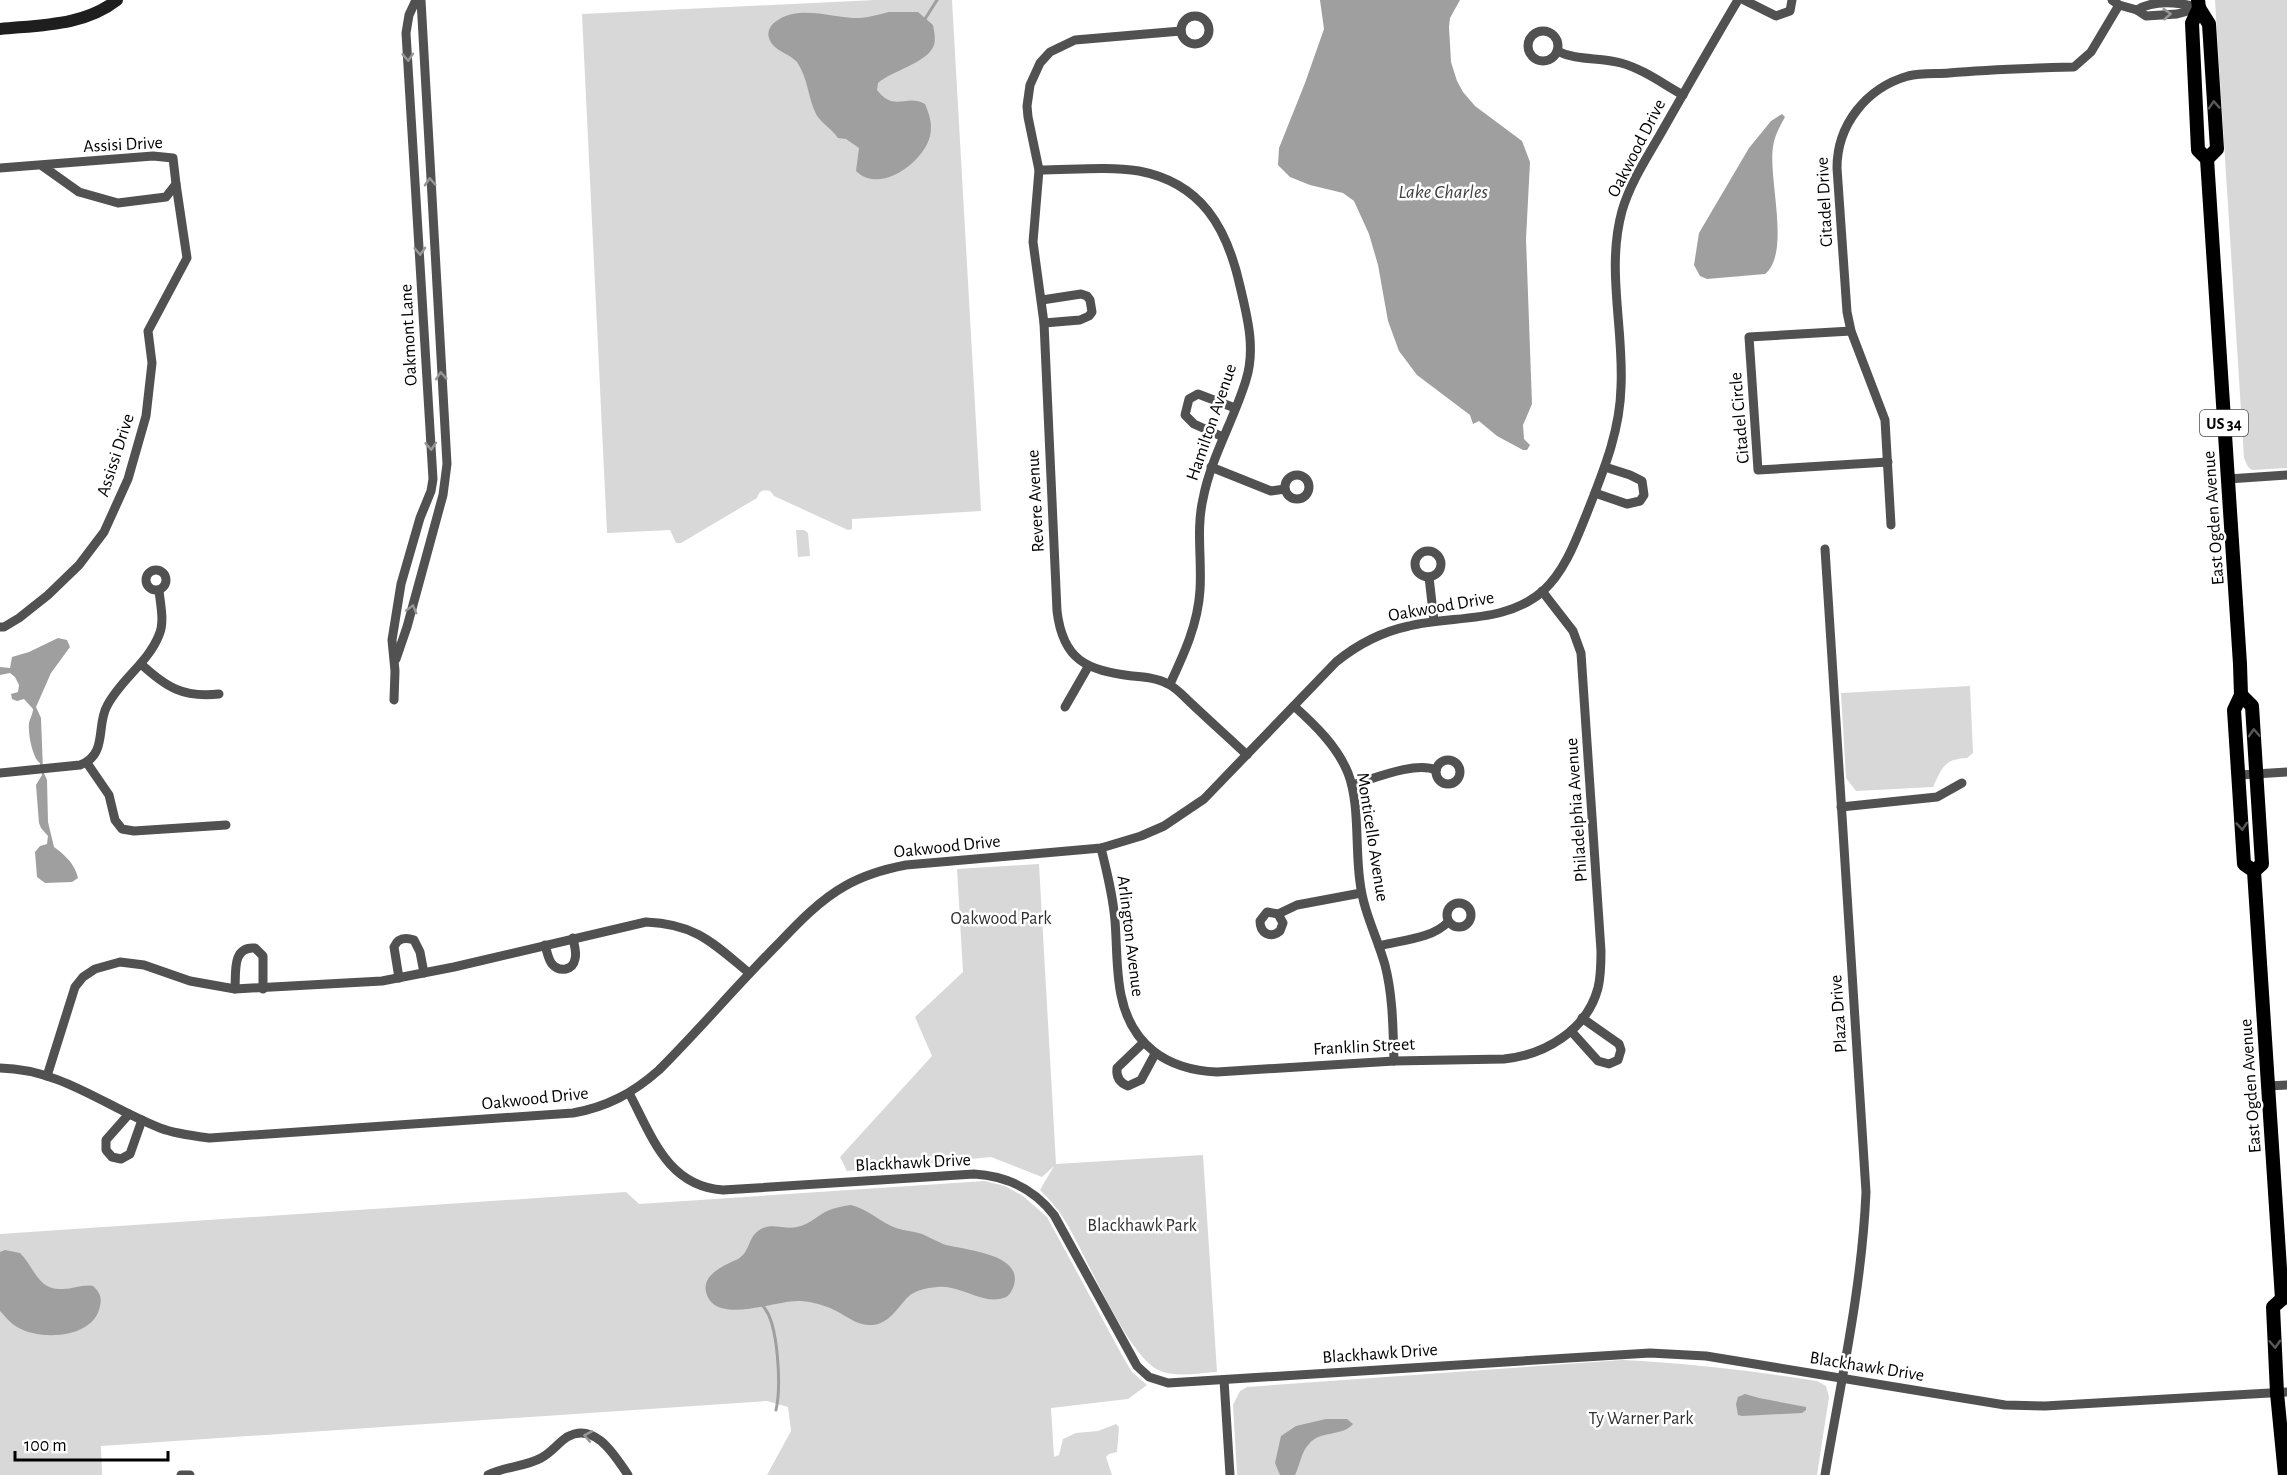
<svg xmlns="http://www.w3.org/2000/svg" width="2287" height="1475" viewBox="0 0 2287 1475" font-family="'Alegreya Sans',sans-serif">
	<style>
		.green { fill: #d8d8d8 }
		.water { fill: #9f9f9f }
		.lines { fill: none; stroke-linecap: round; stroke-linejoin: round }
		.stream { stroke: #9f9f9f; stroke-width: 3 }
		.street { stroke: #515151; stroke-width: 9 }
		.secondary { stroke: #1e1e1e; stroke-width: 12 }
		.primary { stroke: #000; stroke-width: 14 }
		.oneway { stroke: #979797 }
		.oneway2 { stroke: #595959 }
		.labels { text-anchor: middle; stroke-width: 5; stroke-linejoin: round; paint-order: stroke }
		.shield { fill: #fff; stroke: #4c4c4c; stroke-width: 1.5 }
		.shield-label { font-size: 16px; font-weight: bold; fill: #000 }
		.street-label { font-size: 18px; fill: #000; stroke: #fff }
		.park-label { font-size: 18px; fill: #2f2f2f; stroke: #fff }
		.water-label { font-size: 20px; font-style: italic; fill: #404040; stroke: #fff }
	</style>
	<rect width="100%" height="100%" fill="#fff"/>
	<!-- green -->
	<g class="green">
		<path d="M875,0H952L981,511L852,519V529L848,530L774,496L770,491C763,489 759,491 757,498L681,543H676L670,530L607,533L582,14Z"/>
		<polygon points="2215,0 2287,0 2287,468 2252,470 2248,467 2244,458"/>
		<polygon points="796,530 804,530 808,533 810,556 798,557"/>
		<path d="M1970,686L1973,753L1967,758C1944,759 1942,768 1933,787L1856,791L1846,778L1841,693Z"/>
		<path d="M1039,864L1056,1164L1203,1155L1217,1372C1198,1373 1176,1378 1158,1370C1126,1354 1085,1252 1064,1219C1057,1208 1049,1199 1040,1190L1054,1166L1042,1177L991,1157L847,1171L840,1157L932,1056L915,1017L963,972L957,869Z"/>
		<polygon points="985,1181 1005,1186 1023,1196 1047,1217 1123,1357 1132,1372 1147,1385 1128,1399 1051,1408 1054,1457 1059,1455 1063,1439 1076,1433 1098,1431 1116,1424 1119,1427 1117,1452 1109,1454 1106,1457 1112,1475 767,1475 791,1431 788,1407 767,1401 101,1446 102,1475 0,1475 0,1234 626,1192 639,1204"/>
		<path d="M1622,1360C1688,1363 1752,1371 1817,1381L1826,1386L1829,1397L1817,1475H1237L1233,1405L1240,1391L1247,1387Z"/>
	</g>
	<!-- water -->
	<g class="water">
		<polygon points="1320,0 1460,0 1450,18 1449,27 1451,62 1457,81 1463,92 1475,106 1522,141 1530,162 1526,239 1532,404 1523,425 1524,439 1530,445 1527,450 1523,450 1497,436 1479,421 1473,424 1470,415 1417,375 1399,351 1388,321 1378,265 1369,234 1354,201 1343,193 1310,185 1290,177 1278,165 1279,148 1305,83 1324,29"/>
		<path d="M889,12H918L933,25C934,31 936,39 934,45C928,63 891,71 878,83L877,90C895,113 906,93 925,104C929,114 933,124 930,136C924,162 880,195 856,171L859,148L846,139L838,138C832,129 821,123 816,114C808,98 808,78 797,62C789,53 773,51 769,38C767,32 770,26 775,22C799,3 834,19 861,18C870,17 880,14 889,12Z"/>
		<path d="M1782,114L1785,117C1780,126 1774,137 1773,147C1768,179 1791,253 1765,274L1707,279L1700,276L1694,265L1699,233L1749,148L1771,121Z"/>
		<path d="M58,638L67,640L70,647L51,673L36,707L41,718L43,771L47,780L48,822L54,847C65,855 75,864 78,878L72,882L45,883L37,877L35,852L40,846L47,844L48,836L41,828L39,823L36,785L42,775L40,763C32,757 28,733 29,723C30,718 33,714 33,709L24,699L17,701L12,699L11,694L18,692L19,685L15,677L10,673L0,675V667L10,668L12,657L29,652Z"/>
		<path d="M851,1205C868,1209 880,1222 896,1228C904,1231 913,1231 922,1234C929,1237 936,1241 943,1244C960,1250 1023,1252 1014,1285C1012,1291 1009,1297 1003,1298C983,1305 959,1284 937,1287C927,1288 915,1290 908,1297C897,1308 890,1323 873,1325C859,1326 851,1319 840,1313C828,1306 814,1302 801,1301C776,1299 715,1327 706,1292C702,1274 725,1265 738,1259C750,1252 748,1238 758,1231C771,1221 783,1230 797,1227C808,1225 816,1217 825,1212C833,1208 842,1206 851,1205Z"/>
		<path d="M5,1250L20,1253C35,1268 38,1291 63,1289C73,1289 83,1284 93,1286C100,1292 102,1298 100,1306C94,1339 40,1341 17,1327C10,1323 5,1316 0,1311V1252Z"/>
		<polygon points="1745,1394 1759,1398 1806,1407 1806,1410 1802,1413 1742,1416 1738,1415 1736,1404 1738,1397"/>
		<path d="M1326,1419H1347L1353,1424C1342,1437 1320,1430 1309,1444C1301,1452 1300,1465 1295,1475H1280L1275,1463L1281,1436L1296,1426Z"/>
	</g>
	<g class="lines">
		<!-- stream -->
		<g class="stream">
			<polyline points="925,19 937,0"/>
			<path d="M763,1306C779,1323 781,1388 776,1410"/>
		</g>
		<!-- street -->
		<g class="street">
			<polyline points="1744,0 1776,16 1790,11 1792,0"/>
			<polyline points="2112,0 2119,5 2137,10 2146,16 2177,14 2199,8"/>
			<path d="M2137,10C2153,0 2177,2 2197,7"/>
			<circle cx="1195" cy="30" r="14"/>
			<path d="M1181,31L1075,40L1050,52L1040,63L1030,85L1027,106L1028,117L1039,170L1033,242L1044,323L1057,611C1063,661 1087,670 1132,676C1144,677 1157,678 1168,684C1177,688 1185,698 1193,705C1211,722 1229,738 1247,755"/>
			<circle cx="1543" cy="46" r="15"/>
			<path d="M1557,51C1577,61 1599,57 1621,63C1643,69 1663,84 1683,95"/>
			<polyline points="0,168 153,156 173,158 176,184 166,197 118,203 79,192 41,165"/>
			<path d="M1039,170C1071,170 1107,166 1139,171C1202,183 1227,228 1240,286C1247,316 1256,348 1246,380C1234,420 1211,457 1203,499C1196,529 1202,559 1200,590C1198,624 1184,654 1170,684"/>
			<polyline points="1042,300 1081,294 1087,296 1090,300 1092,312 1089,316 1080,320 1044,323"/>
			<polyline points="1851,331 1749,337 1758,470 1888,462"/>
			<polyline points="1223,437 1194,424 1185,415 1189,399 1198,394 1235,408"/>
			<polyline points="1211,467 1271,491 1285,489"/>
			<circle cx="1297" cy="487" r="12"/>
			<polyline points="2228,479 2287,475"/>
			<polyline points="1595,493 1627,504 1640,501 1644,495 1642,481 1630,475 1605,467"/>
			<path d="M1891,525L1885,420L1851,331L1847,312L1837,168C1837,125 1866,88 1908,76C1921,73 1936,74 1949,73C1991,69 2033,68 2074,67L2091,52L2119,5"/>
			<path d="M1825,549L1866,1192C1862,1287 1841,1381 1825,1475"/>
			<circle cx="1428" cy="564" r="13"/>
			<circle cx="156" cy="580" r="10"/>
			<polyline points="1429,577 1434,621"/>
			<polyline points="0,627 4,627 19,618 48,595 79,565 104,532 128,479 146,416 152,363 148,331 187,258 176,184"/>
			<polyline points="396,659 407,627 443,495 447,464 421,0"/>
			<path d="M141,664C166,687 183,698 219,694"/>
			<polyline points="394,700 395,671 392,640 401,584 420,518 431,491 433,479 406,33 409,15 416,0"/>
			<path d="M1294,706C1315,725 1337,746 1348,773C1360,804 1355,848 1360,882C1363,910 1377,937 1385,965C1393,996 1393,1029 1394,1061"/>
			<polyline points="1065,707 1088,667"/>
			<circle cx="1448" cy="772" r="12"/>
			<polyline points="87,763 109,795 115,820 122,829 134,831 226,825"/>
			<path d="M0,773L80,765C108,755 96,725 107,706C120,680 148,663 159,635C165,622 160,603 159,590"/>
			<polyline points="2239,775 2287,772"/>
			<path d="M1352,785C1373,779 1415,761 1436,770"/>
			<polyline points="1841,807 1937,797 1962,783"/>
			<path d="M1101,848C1107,872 1113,896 1115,921C1117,945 1116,971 1121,995C1131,1045 1167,1070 1217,1072L1394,1061L1504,1059C1545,1055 1587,1030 1598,988C1601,976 1601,963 1601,951L1581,653L1573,631L1542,591"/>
			<circle cx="1459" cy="915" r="12"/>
			<path d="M1278,914L1283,923L1280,931C1270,939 1260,933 1260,921L1267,912L1278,914L1297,905L1361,893"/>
			<path d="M545,945C547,951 548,959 552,964C560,973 573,970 575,959C577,952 574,945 573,938"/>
			<path d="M1379,946C1401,940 1432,939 1448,922"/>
			<path d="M399,978L394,947C398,938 405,937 414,940L420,952L424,973"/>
			<path d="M235,989C236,972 232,946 255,948L263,956V989"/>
			<polyline points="1571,1031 1598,1061 1609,1064 1618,1060 1621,1050 1619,1044 1582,1018"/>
			<path d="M1143,1043L1117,1068C1116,1077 1120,1083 1128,1086L1141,1080L1155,1054"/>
			<path d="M0,1068C61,1069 106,1107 160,1128C176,1134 194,1136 210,1138L573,1113C607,1107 633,1093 659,1070C700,1029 738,984 779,943C799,922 820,900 845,886C864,875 885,869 906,865L1101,848L1141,836L1164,826L1204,799L1336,662C1358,644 1381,632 1409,626C1454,615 1505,624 1543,591C1565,571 1576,540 1587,513C1603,472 1620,432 1621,387C1624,328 1606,269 1622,211C1631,180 1650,153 1665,126C1689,84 1713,42 1738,0"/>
			<path d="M47,1076L75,987L83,977L95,969L120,962L144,965L190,981L235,989L382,981L454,967L646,922C696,924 713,943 749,973"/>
			<polyline points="2268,1086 2287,1085"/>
			<path d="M629,1093C652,1136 667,1186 723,1190L974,1174C1008,1176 1034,1189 1054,1215L1137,1366L1149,1377L1168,1383L1650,1353L1706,1356L2005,1405L2045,1406L2287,1392"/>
			<polyline points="129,1114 106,1140 106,1150 112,1157 121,1159 130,1154 142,1120"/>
			<polyline points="1224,1380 1230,1475"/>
			<polyline points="181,1475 190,1475"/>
			<path d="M488,1475C505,1466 525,1467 541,1458C551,1453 558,1443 567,1437C595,1421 615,1456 628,1475"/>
		</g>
		<!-- secondary -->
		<path class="secondary" d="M0,29C40,25 84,26 117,0"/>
		<!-- primary -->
		<g class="primary">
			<polyline points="2198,0 2199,8 2192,23 2198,150 2207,159 2240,664 2241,695 2234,710 2244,864 2254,871 2282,1299"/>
			<polyline points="2199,8 2209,24 2217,149 2207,159"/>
			<polyline points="2241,695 2252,706 2262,864 2254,871"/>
			<polyline points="2282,1299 2273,1307 2277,1393 2285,1475"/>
		</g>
	</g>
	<!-- one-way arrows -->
	<defs><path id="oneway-chevron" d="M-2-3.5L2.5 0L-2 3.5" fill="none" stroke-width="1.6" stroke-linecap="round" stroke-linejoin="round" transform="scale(1.5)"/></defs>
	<g class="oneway">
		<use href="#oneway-chevron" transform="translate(2167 14) rotate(-4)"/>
		<use href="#oneway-chevron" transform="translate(408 57) rotate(86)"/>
		<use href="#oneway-chevron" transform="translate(430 182) rotate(-93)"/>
		<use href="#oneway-chevron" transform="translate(420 251) rotate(87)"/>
		<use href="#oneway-chevron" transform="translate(441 376) rotate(-94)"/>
		<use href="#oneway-chevron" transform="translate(431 446) rotate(86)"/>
		<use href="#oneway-chevron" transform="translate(412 609) rotate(-75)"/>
		<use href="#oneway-chevron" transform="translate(588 1436) rotate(-170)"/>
	</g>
	<g class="oneway2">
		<use href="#oneway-chevron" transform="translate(2214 105) rotate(-94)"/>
		<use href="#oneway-chevron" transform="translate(2254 733) rotate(-93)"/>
		<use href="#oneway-chevron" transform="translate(2242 826) rotate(86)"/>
		<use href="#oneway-chevron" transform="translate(2275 1344) rotate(87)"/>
	</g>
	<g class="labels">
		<!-- shield labels -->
		<rect class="shield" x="2200" y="410" width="48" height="26" rx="4.5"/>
		<g class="shield-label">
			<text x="2224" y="429">US 34</text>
		</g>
		<!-- street labels -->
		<g class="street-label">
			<text transform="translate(123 144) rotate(-3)" y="6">Assisi Drive</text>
			<text transform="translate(1636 148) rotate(-63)" y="6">Oakwood Drive</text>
			<text transform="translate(1824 202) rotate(-93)" y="6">Citadel Drive</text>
			<text transform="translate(408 335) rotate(-93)" y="6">Oakmont Lane</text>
			<text transform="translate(1739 418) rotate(-95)" y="6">Citadel Circle</text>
			<text transform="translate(1211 422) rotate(-71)" y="6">Hamilton Avenue</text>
			<text transform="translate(115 455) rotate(-72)" y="6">Assissi Drive</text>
			<text transform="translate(1035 501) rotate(-93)" y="6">Revere Avenue</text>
			<text transform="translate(2213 518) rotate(-94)" y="6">East Ogden Avenue</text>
			<text transform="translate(1441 606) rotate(-10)" y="6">Oakwood Drive</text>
			<text transform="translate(1576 810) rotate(-94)" y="6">Philadelphia Avenue</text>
			<text transform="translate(1373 837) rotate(81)" y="6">Monticello Avenue</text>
			<text transform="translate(947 846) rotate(-6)" y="6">Oakwood Drive</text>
			<text transform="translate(1131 936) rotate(83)" y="6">Arlington Avenue</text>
			<text transform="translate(1838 1014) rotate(-94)" y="6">Plaza Drive</text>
			<text transform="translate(1364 1046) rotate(-3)" y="6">Franklin Street</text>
			<text transform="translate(2250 1086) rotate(-94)" y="6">East Ogden Avenue</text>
			<text transform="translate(535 1098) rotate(-6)" y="6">Oakwood Drive</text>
			<text transform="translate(913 1162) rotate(-3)" y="6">Blackhawk Drive</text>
			<text transform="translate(1380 1353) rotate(-4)" y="6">Blackhawk Drive</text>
			<text transform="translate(1867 1366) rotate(9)" y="6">Blackhawk Drive</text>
		</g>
		<!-- park labels -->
		<g class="park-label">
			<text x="1001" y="924">Oakwood Park</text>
			<text x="1142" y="1231">Blackhawk Park</text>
			<text x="1641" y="1424">Ty Warner Park</text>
		</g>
		<!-- water labels -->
		<g class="water-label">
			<text x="1443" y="198">Lake Charles</text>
		</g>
	</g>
	<!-- scale -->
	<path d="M15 1451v9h153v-9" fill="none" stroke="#000000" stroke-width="3"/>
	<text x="24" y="1451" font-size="18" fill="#000000" stroke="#ffffff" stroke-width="4.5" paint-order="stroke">100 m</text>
</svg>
